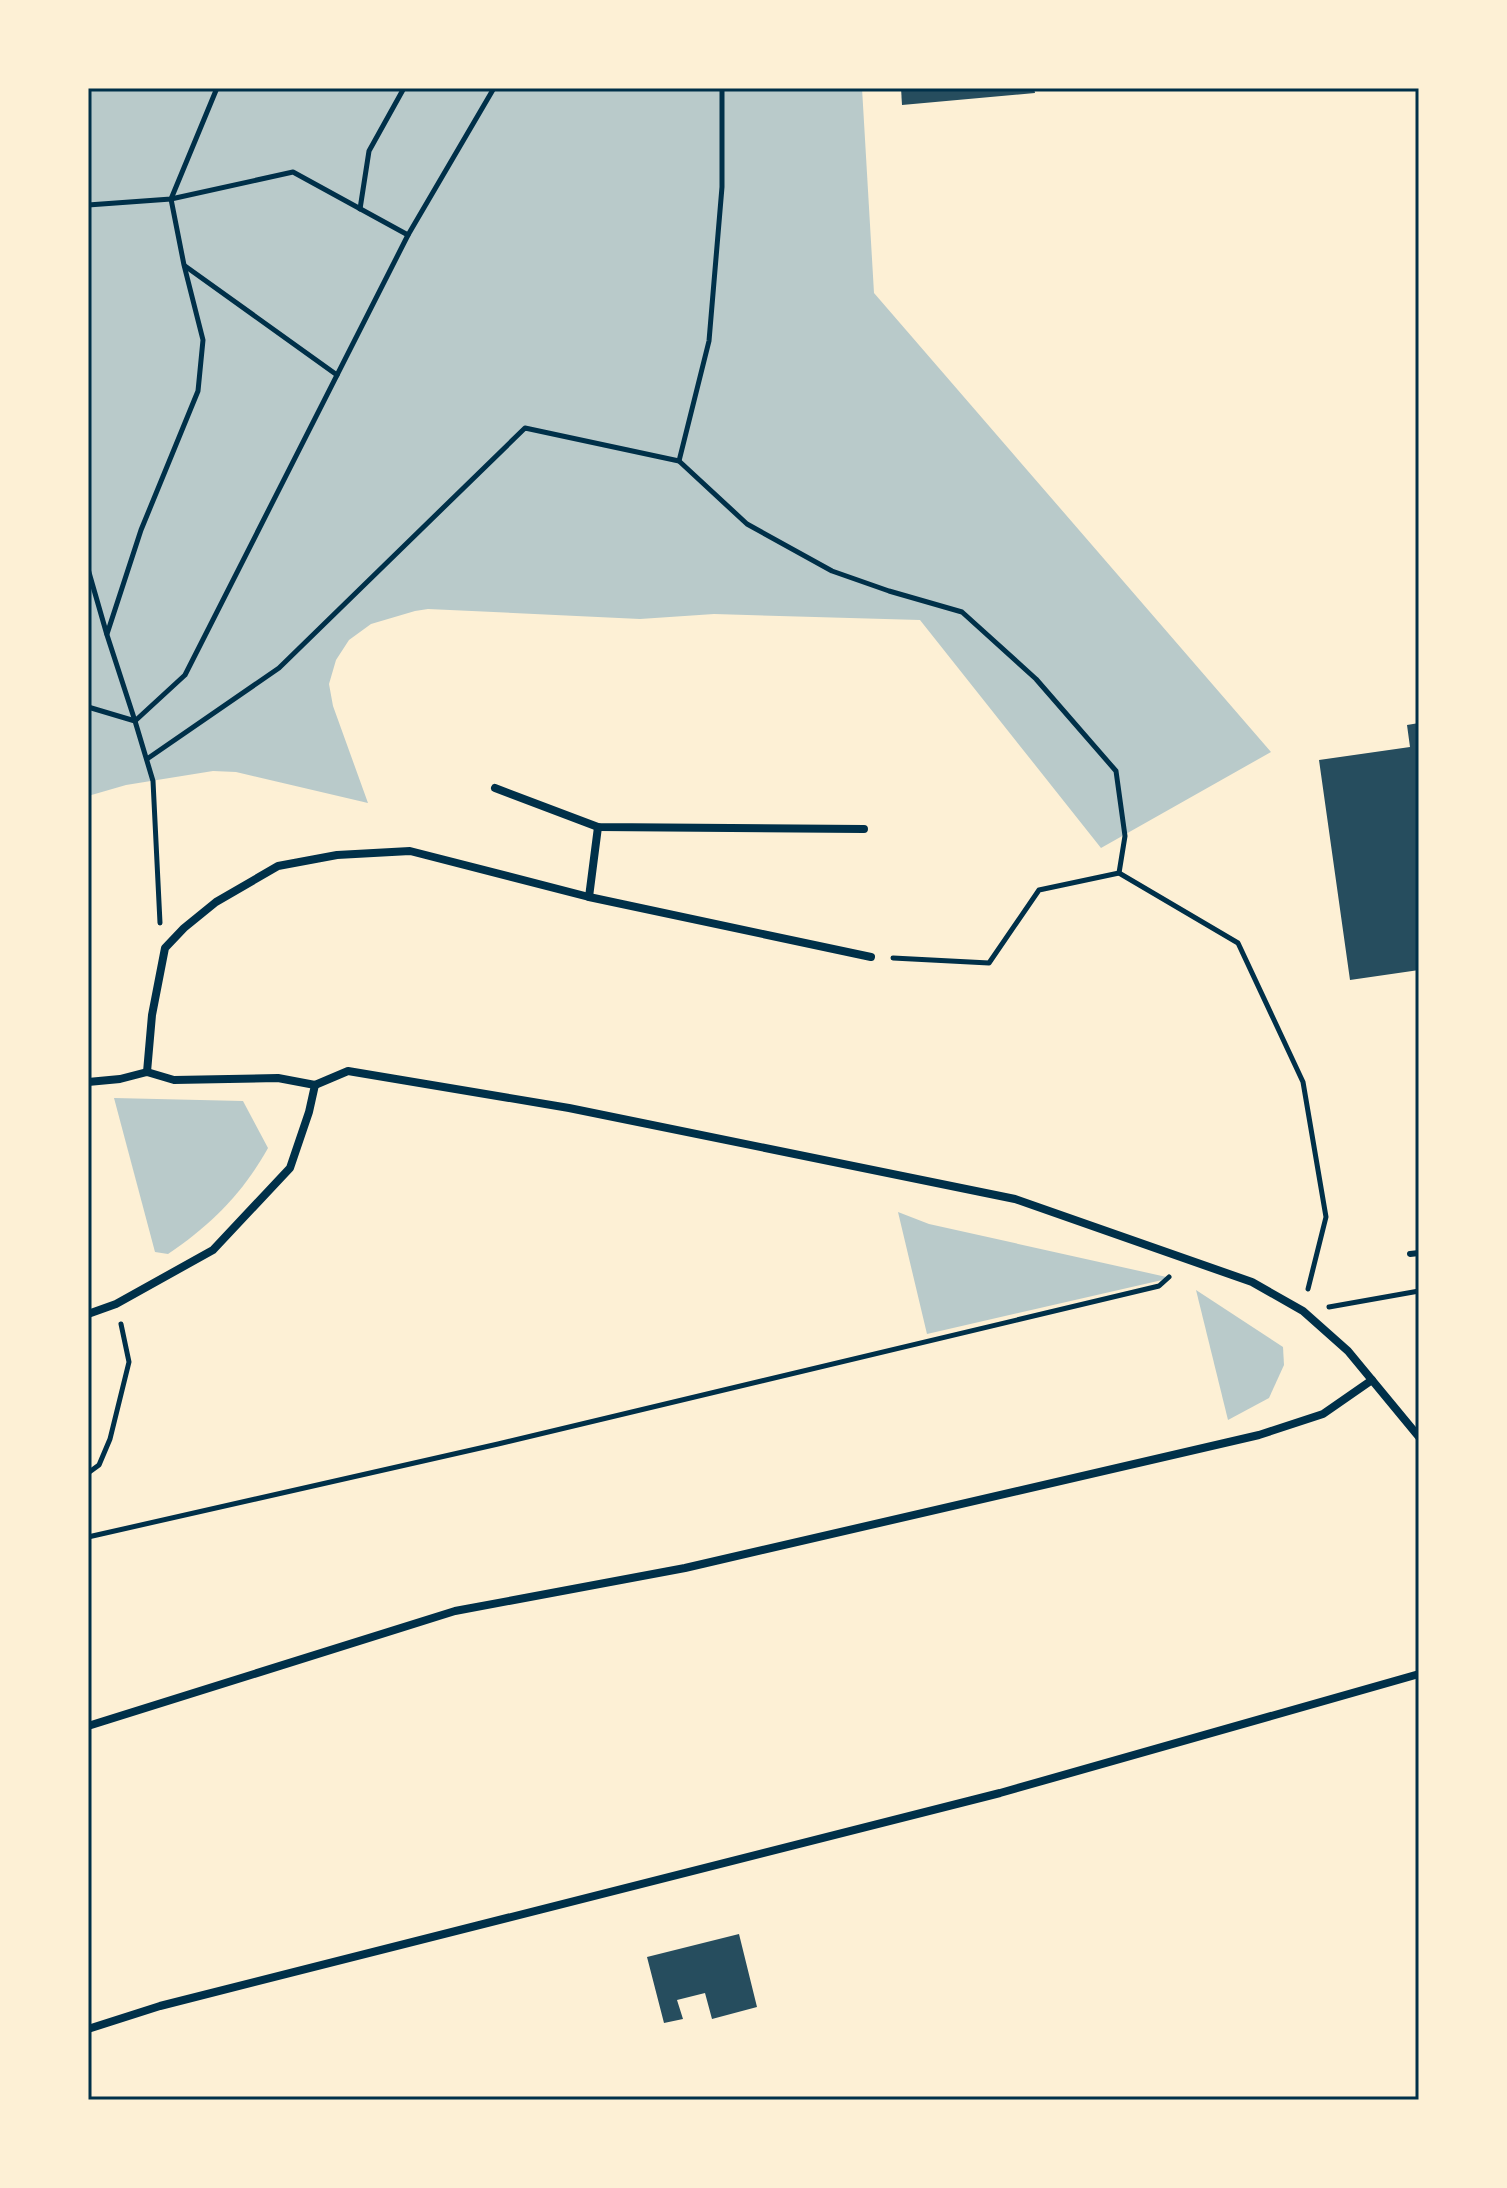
<svg xmlns="http://www.w3.org/2000/svg" width="1507" height="2188" viewBox="0 0 1507 2188" font-family="'PT Sans Narrow',sans-serif">
	<style>
		.green { fill: #b9caca }
		.building { fill: #264d5e }
		.lines { fill: none; stroke-linecap: round; stroke-linejoin: round }
		.path { stroke: #003049; stroke-width: 5 }
		.service { stroke: #003049; stroke-width: 6 }
		.minor { stroke: #003049; stroke-width: 8 }
		.neatline { fill: none; stroke: #003049; stroke-width: 3 }
	</style>
	<rect width="100%" height="100%" fill="#fdf0d5"/>
	<!-- green -->
	<g class="green">
		<polygon points="88,88 862,88 874,293 1271,752 1101,848 920,620 714,614 640,619 428,609 415,611 371,624 349,640 336,660 329,684 333,706 368,803 236,772 213,771 126,785 88,796"/>
		<path d="M114,1098L243,1101L268,1148C242,1194 212,1224 168,1254L155,1252Z"/>
		<polygon points="898,1212 929,1224 1171,1278 927,1334"/>
		<polygon points="1196,1290 1283,1347 1284,1365 1269,1398 1228,1420"/>
	</g>
	<!-- building -->
	<g class="building">
		<polygon points="901,88 1034,88 1035,93 902,105"/>
		<polygon points="1419,723 1419,970 1350,980 1319,760 1410,747 1407,725"/>
		<polygon points="739,1934 757,2007 712,2019 705,1993 677,2000 683,2019 664,2023 647,1957"/>
	</g>
	<g class="lines">
		<!-- path -->
		<g class="path">
			<polyline points="88,205 171,199 293,172 408,235"/>
			<polyline points="360,209 369,151 404,88"/>
			<polyline points="185,266 337,375"/>
			<polyline points="679,461 709,341 722,187 722,88"/>
			<polyline points="88,569 107,635 135,721 185,675 408,235 494,88"/>
			<polyline points="107,634 141,530 198,391 203,340 184,265 171,199 217,88"/>
			<polyline points="88,707 135,721 153,781 160,923"/>
			<polyline points="147,759 279,668 525,428 679,461 747,524 832,571 889,591 962,612 1036,679 1116,771 1125,836 1119,873"/>
			<polyline points="893,958 989,963 1039,890 1119,873 1238,943 1303,1082 1326,1217 1308,1289"/>
			<polyline points="1329,1307 1419,1291"/>
			<polyline points="88,1473 99,1465 110,1439 129,1362 121,1324"/>
			<polyline points="88,1537 498,1444 1159,1286 1169,1277"/>
		</g>
		<!-- service -->
		<polyline class="service" points="1410,1254 1419,1253"/>
		<!-- minor -->
		<g class="minor">
			<polyline points="495,788 598,827 864,829"/>
			<polyline points="589,897 598,827"/>
			<polyline points="147,1072 152,1015 165,948 184,928 216,902 278,866 337,855 410,851 589,897 871,957"/>
			<polyline points="88,1082 120,1079 147,1072 174,1080 278,1078 315,1085 348,1071 569,1108 1015,1199 1252,1282 1303,1311 1348,1351 1419,1437"/>
			<polyline points="88,1314 116,1304 213,1250 290,1168 309,1112 315,1085"/>
			<polyline points="88,1726 455,1611 685,1568 1259,1435 1323,1414 1372,1380"/>
			<polyline points="88,2029 160,2006 1000,1793 1419,1674"/>
		</g>
	</g>
	<!-- border -->
	<rect width="1507" height="2188" fill="none" stroke="#fdf0d5" stroke-width="180"/>
	<rect x="90" y="90" width="1327" height="2008" class="neatline"/>
</svg>
